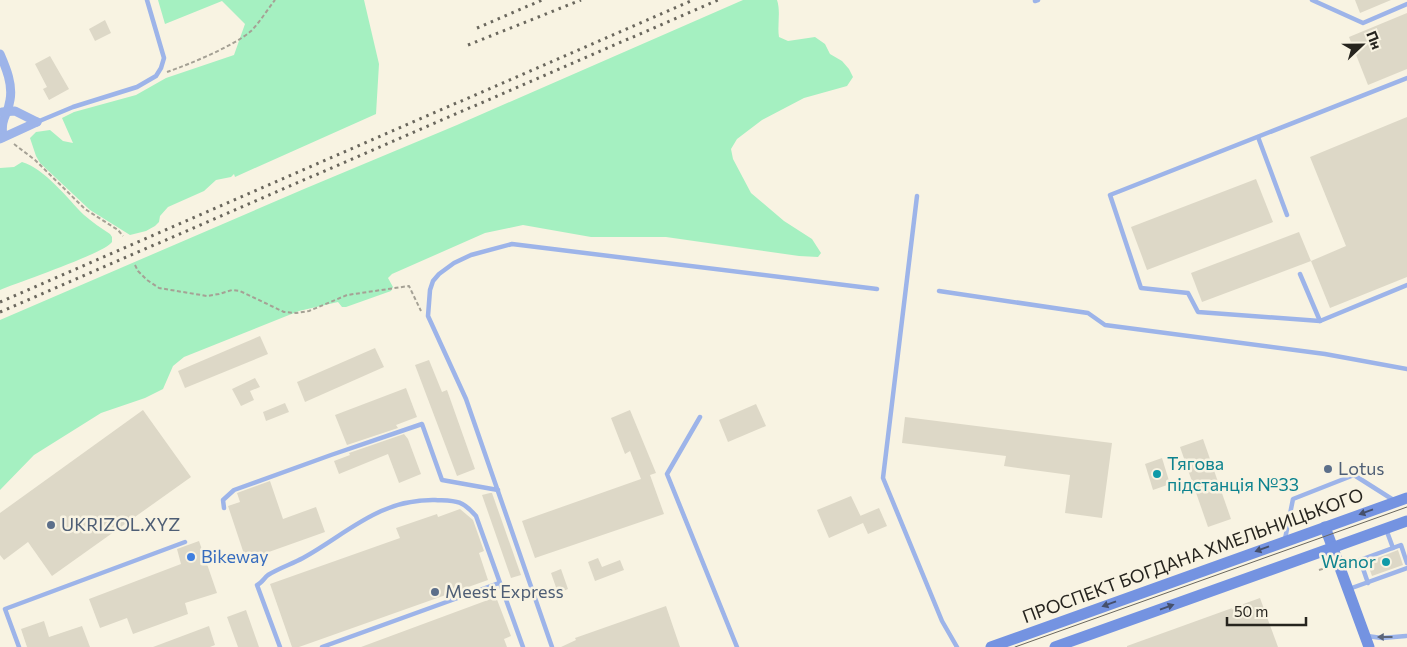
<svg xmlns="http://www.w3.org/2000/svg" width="1407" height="647" viewBox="0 0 1407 647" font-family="Commissioner,sans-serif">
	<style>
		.green { fill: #a5f0c1 }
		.building { fill: #ddd8c7 }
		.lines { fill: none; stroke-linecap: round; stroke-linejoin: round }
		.path { stroke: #a5a195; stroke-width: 2; stroke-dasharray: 4 2.5; stroke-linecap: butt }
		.lane { stroke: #9db4e9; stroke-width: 4.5 }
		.street { stroke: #9db4e9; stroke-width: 9 }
		.secondary { stroke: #7493e1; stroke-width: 11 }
		.tram { stroke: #6a675d; stroke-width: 1 }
		.rail { stroke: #6a675d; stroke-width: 3; stroke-dasharray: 2.5 5; stroke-linecap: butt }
		.oneway { fill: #45506c }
		.oneway2 { fill: #5c6579 }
		.service-dot { fill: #5c6f8a; stroke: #f8f3e2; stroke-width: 2 }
		.culture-dot { fill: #0f9aa8; stroke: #f8f3e2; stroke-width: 2 }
		.shop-dot { fill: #3f7fe0; stroke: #f8f3e2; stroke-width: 2 }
		.labels { text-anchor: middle; stroke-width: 5; stroke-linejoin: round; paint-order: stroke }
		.culture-label { font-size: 18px; fill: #0d838f; stroke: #f8f3e2; text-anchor: start }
		.service-label { font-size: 18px; fill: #4e5e75; stroke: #f8f3e2; text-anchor: start }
		.street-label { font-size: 18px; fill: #26241e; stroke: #f8f3e2 }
		.shop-label { font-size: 18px; fill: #366cbe; stroke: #f8f3e2; text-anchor: start }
	</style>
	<rect width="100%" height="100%" fill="#f8f3e2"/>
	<!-- green -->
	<g class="green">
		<polygon points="158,0 364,0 379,64 376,114 235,177 234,174 231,177 216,180 204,191 168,207 160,216 159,222 155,226 146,231 130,235 90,210 40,163 36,156 30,138 36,132 50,130 63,141 73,143 62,118 74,112 136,95 166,78 234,55 245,24 222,1 165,24"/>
		<path d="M743,0H777C781,12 777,25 779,37L788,41L815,37L825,44L830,54L842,61L849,69L853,77L847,86L804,98L762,120L737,139L731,149L733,159L751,193L784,221L812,239L821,253L818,257L799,256L666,237H591L523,225L485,233L392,274L388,278L393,287L391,291L346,307H342L338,302L299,311L184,357L173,366L163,389L145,398L101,413L34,455L0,490V320L304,189L457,125Z"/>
		<path d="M22,162C45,169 67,198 84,215C92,222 101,228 110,234L112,237V242C105,253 19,282 0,290V168L14,167Z"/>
	</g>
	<!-- building -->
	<g class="building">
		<polygon points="1355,0 1391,0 1360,13"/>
		<polygon points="1407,13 1407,69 1368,85 1349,37"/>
		<polygon points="105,20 111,33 95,41 89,29"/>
		<polygon points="50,56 69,89 49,100 43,89 47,87 35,64"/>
		<polygon points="1407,117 1407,277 1330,308 1311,261 1346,246 1310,157"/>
		<polygon points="1256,179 1273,222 1147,270 1131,227"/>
		<polygon points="1299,232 1311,261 1202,302 1191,273"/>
		<polygon points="260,336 268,354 185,388 178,371"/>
		<polygon points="375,348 384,367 305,402 297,382"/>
		<polygon points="429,360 442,392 447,390 475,469 457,476 415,365"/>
		<polygon points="255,378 260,387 250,391 254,400 241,406 232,389"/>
		<polygon points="406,388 417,417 396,425 398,428 347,445 335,415"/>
		<polygon points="285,403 289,412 266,421 263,412"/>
		<polygon points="756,404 766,426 728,442 719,420"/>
		<polygon points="143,410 191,477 52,576 28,542 4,560 0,555 0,513"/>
		<polygon points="630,410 656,473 650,475 664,514 535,558 522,521 641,479 630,451 625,454 611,418"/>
		<polygon points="905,417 1112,443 1102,518 1065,513 1070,475 1004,466 1006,456 902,443"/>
		<polygon points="404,434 408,439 421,474 399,483 388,454 339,474 334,461 350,455 349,453"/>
		<polygon points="1203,439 1231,519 1208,527 1180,447"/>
		<polygon points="1162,458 1170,484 1153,490 1145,464"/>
		<polygon points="270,481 283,519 316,507 325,532 246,560 228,506 240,502 237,493"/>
		<polygon points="490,493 492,493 521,575 511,578 482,495"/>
		<polygon points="851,496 862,519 860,516 879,508 887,526 868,534 863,523 829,538 817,510"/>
		<polygon points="460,509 473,520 484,551 479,553 488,580 299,647 292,647 270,584 400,538 396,528 437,514 438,517"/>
		<polygon points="199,541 217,593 185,603 188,614 133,634 127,618 100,628 89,599 181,564 177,549"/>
		<polygon points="1398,550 1403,565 1372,576 1367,562"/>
		<polygon points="598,558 602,567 620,560 624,570 595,581 588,562"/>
		<polygon points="561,569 568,589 558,593 551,573"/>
		<polygon points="496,597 511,636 504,639 507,647 361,647"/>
		<polygon points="1260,598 1278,647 1127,647 1127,646"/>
		<polygon points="666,606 680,647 561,647 576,640 575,638"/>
		<polygon points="246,610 259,647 238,647 227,617"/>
		<polygon points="44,621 49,637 82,626 90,647 27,647 21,629"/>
		<polygon points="209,626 215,645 210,647 153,647"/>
	</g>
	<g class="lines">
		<!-- path -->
		<g class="path">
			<path d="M167,72C190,64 234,46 251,31C260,22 267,10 275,0"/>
			<polyline points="14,144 35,160 85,209 118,230 123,236"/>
			<polyline points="135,265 138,271 147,280 159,288 207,296 219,294 232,290 240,291 284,312 296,313 309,311 347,295 409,286 421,311"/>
			<polyline points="1343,500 1346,508"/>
			<polyline points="1319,570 1329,567"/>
		</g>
		<!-- lane -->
		<g class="lane">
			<polyline points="1312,0 1363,23 1407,4"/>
			<polyline points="1035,1 1038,0"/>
			<polyline points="37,122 73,107 137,87 156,76 161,68 164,58 147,0"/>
			<polyline points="1258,137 1287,215"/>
			<polyline points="917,196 883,478 942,621 957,647"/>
			<polyline points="1300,274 1320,321 1407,285"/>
			<polyline points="939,291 1088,313 1105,325 1325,354 1407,369"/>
			<polyline points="1320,321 1198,312 1188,293 1141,288 1110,195 1407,78"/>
			<polyline points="700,417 667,474 737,647"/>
			<polyline points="224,508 223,500 234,490 331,455 422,424 442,480 498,490"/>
			<polyline points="1386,529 1393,548"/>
			<polyline points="1285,539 1293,499 1354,475 1395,501"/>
			<polyline points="1368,583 1360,560 1401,545 1407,563"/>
			<polyline points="1349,589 1407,568"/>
			<polyline points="1367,636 1382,638 1406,636"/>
			<polyline points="19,647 5,609 185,542"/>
			<path d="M280,647L257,585C262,583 264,578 268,575C279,568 292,564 303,558C348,533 379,499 435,500C455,501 461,499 476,516L523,647"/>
			<polyline points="322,647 499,583"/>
			<polyline points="552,647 466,399 428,316 430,290 433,281 439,274 454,263 471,255 512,244 877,289"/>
		</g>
		<!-- street -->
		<g class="street">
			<path d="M0,54C6,68 13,84 10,100C8,116 0,117 3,137"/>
			<polyline points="2,112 15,111 37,122"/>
			<polyline points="0,139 37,122"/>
		</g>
		<!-- secondary -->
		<g class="secondary">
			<polyline points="1325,527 1369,647"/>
			<polyline points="991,647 1407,498"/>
			<polyline points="1055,647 1407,521"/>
		</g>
		<!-- tram -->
		<polyline class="tram" points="1015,647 1407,507"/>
		<!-- rail -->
		<g class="rail">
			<polyline points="477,28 542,0"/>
			<polyline points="468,45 581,0"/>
			<polyline points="0,302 693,0"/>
			<polyline points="0,312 718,0"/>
		</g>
	</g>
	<!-- one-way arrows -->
	<defs><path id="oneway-solid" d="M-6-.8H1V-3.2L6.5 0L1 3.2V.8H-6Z" transform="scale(1.25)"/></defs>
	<g class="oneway">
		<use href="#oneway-solid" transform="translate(1366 512) rotate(160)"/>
		<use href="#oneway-solid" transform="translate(1262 549) rotate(160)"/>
		<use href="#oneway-solid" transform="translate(1109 604) rotate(160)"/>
		<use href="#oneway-solid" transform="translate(1167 607) rotate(-20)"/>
	</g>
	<use class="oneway2" href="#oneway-solid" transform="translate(1385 637) rotate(-180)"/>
	<!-- markers -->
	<g class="service-dot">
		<circle cx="1328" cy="469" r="5"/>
		<circle cx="51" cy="525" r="5"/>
		<circle cx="435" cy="592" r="5"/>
	</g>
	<g class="culture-dot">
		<circle cx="1157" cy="474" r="5"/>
		<circle cx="1386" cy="562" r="5"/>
	</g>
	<circle class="shop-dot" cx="191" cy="557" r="5"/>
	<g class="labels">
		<!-- culture labels -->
		<g class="culture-label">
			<text x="1167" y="470">Тягова<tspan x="1167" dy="21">пiдстанцiя №33</tspan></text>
			<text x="1376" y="568" text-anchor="end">Wanor</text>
		</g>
		<!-- service labels -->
		<g class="service-label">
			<text x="1338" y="475">Lotus</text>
			<text x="61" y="531">UKRIZOL.XYZ</text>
			<text x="445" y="598">Meest Express</text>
		</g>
		<!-- street labels -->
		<g class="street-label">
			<text transform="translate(1193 556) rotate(-20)" y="6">ПРОСПЕКТ БОГДАНА ХМЕЛЬНИЦЬКОГО</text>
		</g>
		<!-- shop labels -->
		<g class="shop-label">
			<text x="201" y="563">Bikeway</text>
		</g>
	</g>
	<!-- north arrow -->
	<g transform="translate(1362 45) rotate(68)" stroke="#f8f3e2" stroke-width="4" paint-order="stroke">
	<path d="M0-4L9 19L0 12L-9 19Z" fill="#26241e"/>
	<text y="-8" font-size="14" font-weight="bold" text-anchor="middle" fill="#26241e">Пн</text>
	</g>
	<!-- scale -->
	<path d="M1227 617v8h79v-8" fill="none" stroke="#26241e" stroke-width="2.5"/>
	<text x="1234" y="617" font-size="15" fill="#26241e" stroke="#f8f3e2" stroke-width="4" paint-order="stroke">50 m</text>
</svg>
